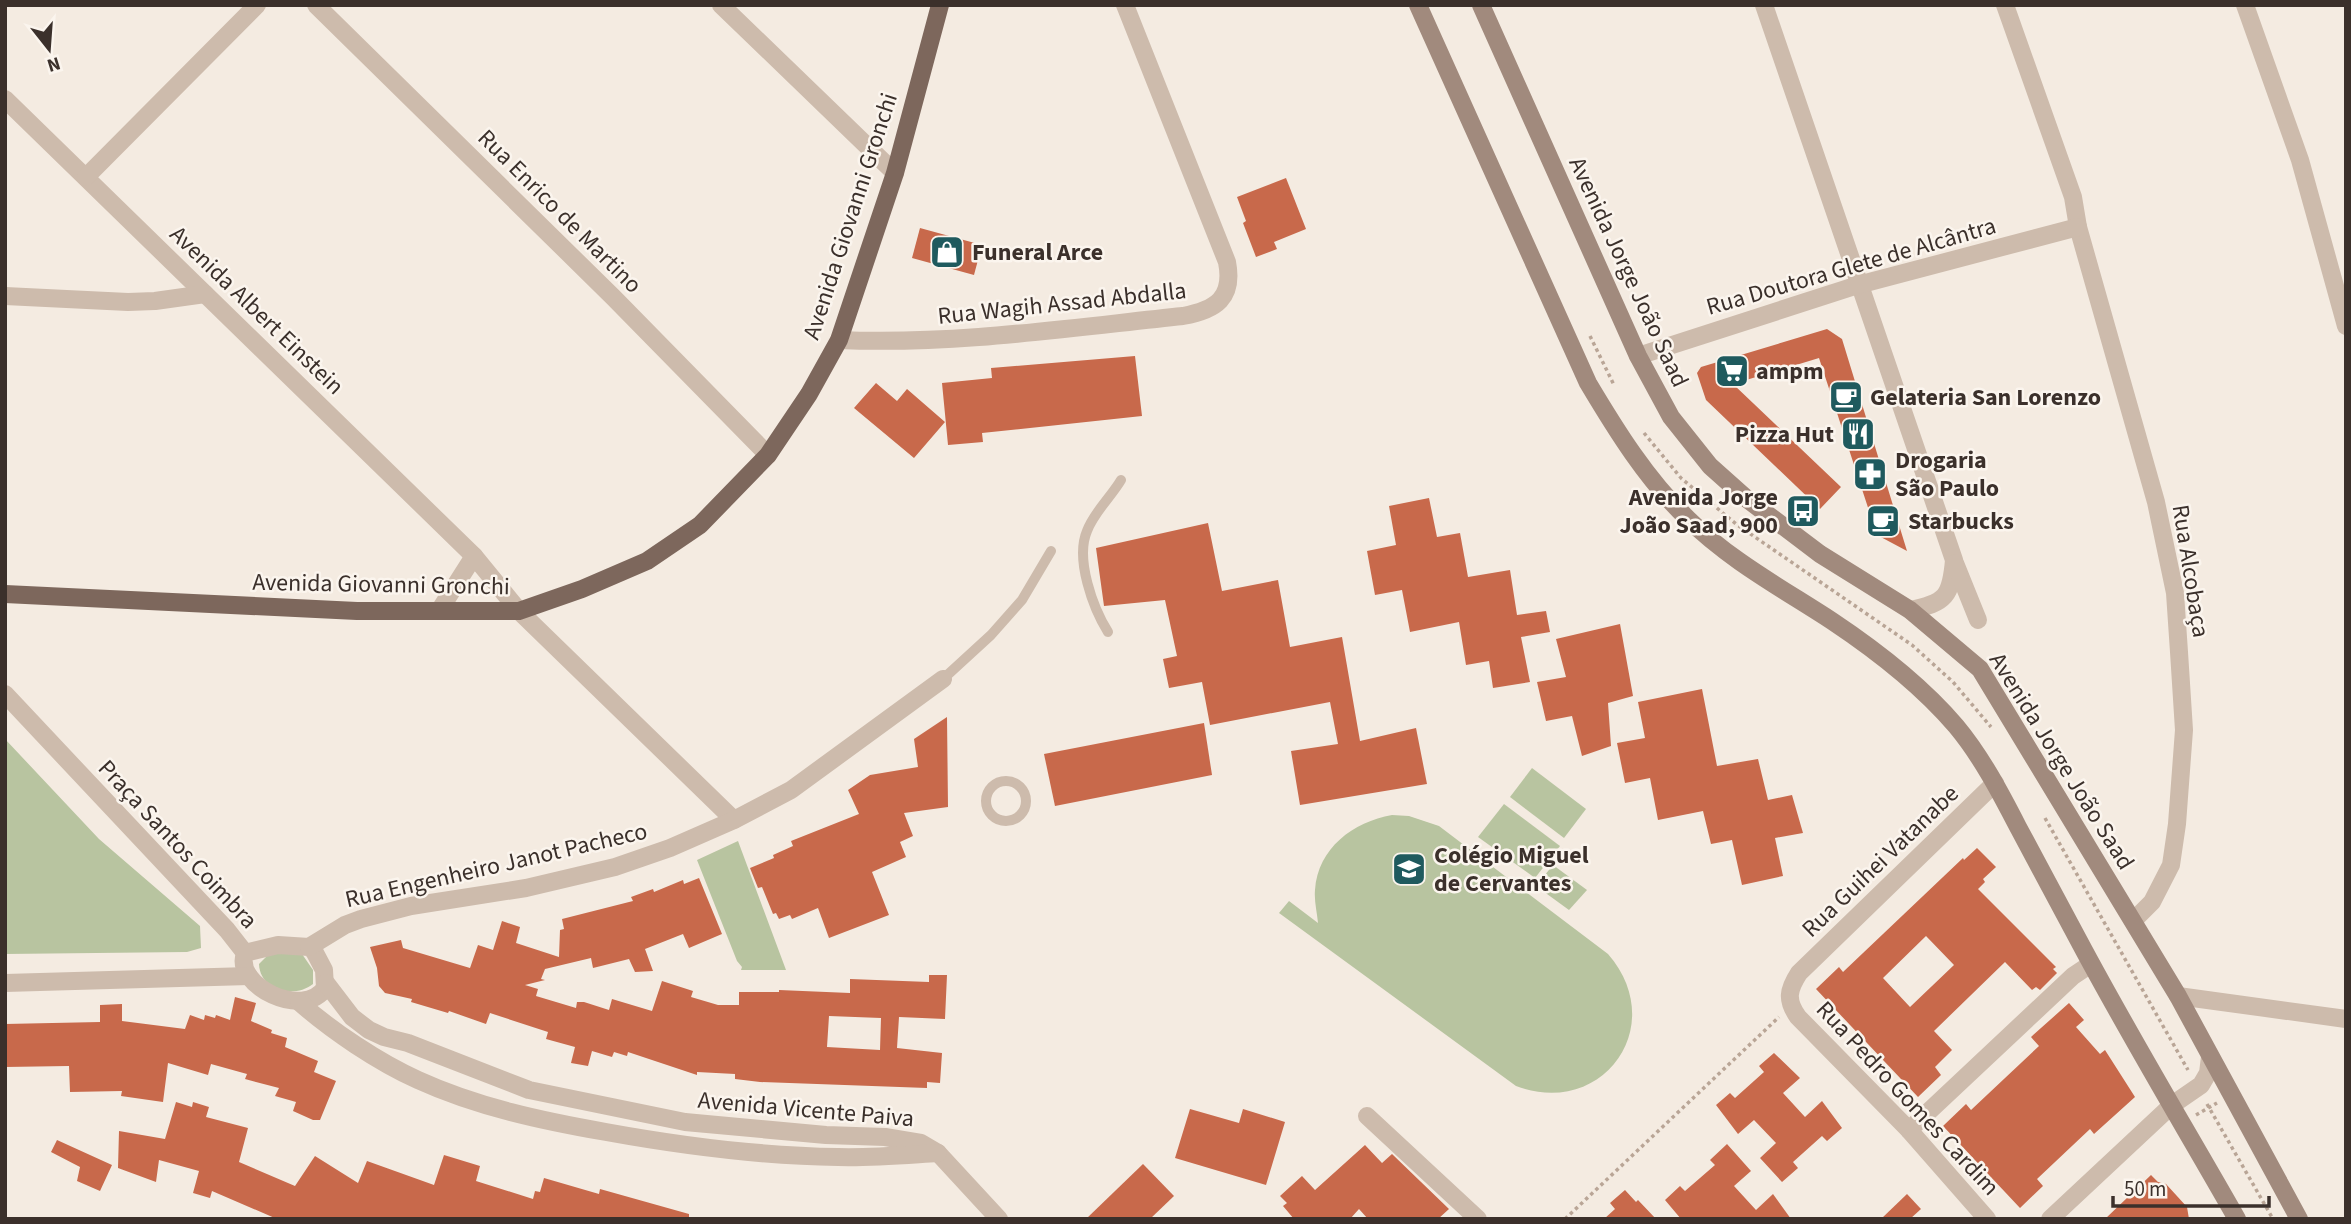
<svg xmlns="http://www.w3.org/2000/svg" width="2351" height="1224" viewBox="0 0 2351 1224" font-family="'Source Sans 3',sans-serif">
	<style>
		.green { fill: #b8c4a0 }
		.building { fill: #c8694b; fill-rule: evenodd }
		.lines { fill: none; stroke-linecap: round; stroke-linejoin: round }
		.path { stroke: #b9a596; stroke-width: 3.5; stroke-dasharray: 3.5 3.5; stroke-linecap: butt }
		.service { stroke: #cdbbac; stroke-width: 10 }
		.minor { stroke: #cdbbac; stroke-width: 18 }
		.secondary { stroke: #a18a7d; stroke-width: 18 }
		.primary { stroke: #7d675c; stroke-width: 18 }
		.labels { text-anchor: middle; stroke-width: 5; stroke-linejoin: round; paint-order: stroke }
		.street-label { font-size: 24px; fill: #3b302b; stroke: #fbf5ee }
		.poi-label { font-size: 24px; font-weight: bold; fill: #3b302b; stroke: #fbf5ee; text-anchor: start }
	</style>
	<rect width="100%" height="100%" fill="#f4ebe1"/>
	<!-- green -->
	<g class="green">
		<polygon points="5,739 99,839 200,926 201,948 187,952 5,954"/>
		<polygon points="1532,768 1586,809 1564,838 1510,797"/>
		<polygon points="1504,804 1560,846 1535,878 1478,837"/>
		<path d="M1392,815L1409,816L1439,826L1608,954C1670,1025 1603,1119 1516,1086L1279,913L1289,901L1318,923C1317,912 1314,901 1315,890C1318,848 1353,822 1392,815Z"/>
		<polygon points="738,841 786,970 741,970 742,967 737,961 697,860"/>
		<polygon points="1553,865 1587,890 1569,910 1536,886"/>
		<path d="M271,952L302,954L313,970V984C294,999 260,991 259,964Z"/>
	</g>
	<!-- building -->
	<g class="building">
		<polygon points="1286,178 1306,229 1274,242 1277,249 1256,257 1243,223 1246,221 1237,197"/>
		<polygon points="920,228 982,245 974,275 912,258"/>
		<polygon points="1827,329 1842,339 1907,551 1877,535 1819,358 1733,384 1841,487 1820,509 1706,400 1697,373 1701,367"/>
		<polygon points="1135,356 1142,416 982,433 983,442 948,445 942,383 992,378 991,368"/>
		<polygon points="876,383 897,401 907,389 945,422 914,458 854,408"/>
		<polygon points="1429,498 1437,537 1460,533 1468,577 1510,570 1517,615 1546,611 1550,632 1521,637 1530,682 1493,688 1489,661 1466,665 1459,622 1410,632 1402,590 1375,595 1367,551 1396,545 1389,506"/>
		<polygon points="1208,523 1222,591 1278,580 1290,647 1342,637 1360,741 1416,728 1427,784 1300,805 1291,751 1338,744 1330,702 1210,725 1202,682 1169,688 1163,659 1177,656 1165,600 1104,606 1096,548"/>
		<polygon points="1620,624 1633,696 1608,703 1611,746 1582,756 1572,716 1546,721 1537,682 1566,677 1556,639"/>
		<polygon points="1702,689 1717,766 1758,759 1768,800 1792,795 1803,833 1775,838 1783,876 1742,885 1732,840 1711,844 1703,811 1658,820 1650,778 1625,783 1617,743 1645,738 1638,702"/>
		<polygon points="947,717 948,807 904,813 913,836 900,842 906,857 872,872 889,915 829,938 818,908 792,919 790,915 779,919 776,913 773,914 762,887 758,888 750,868 774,858 773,855 793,846 791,841 859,814 848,790 870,775 918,767 914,739"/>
		<polygon points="1204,723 1212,775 1055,806 1044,754"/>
		<path d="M1977,848L1996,867L1983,879L1985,882L1978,889L2056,967L2053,969L2057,973L2040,990L2036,987L2032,990L2005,962L1934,1031L1952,1050L1935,1067L1941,1075L1918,1097L1816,989L1839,967L1843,972L1963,858L1964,860ZM1926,936L1954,965L1910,1007L1883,978Z"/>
		<path d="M699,878L722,934L689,948L683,934L645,949L653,971L635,972L629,959L593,968L591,958L545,969L541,979L545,980L525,985L538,989L536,996L576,1008L577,1002H584L609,1010L612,999L652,1011L662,981L693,991L691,997L718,1005H739V992H779V990L850,993V979L929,982V975H947L945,1019L899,1017L897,1048L942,1053L940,1083L927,1082V1088L760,1082L735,1079V1074L697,1072V1075L628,1052L627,1056L614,1052L612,1057L592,1051L588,1066L571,1063L575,1047L546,1039L548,1032L490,1013L486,1024L449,1011L448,1013L411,1002L412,999L385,993L379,986L377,968L370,947L401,940L403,948L470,968L478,945L493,950L502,921L520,927L516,943L559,957L560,930L564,929L562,919L633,901L631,897L653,889L654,892L683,880L684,884ZM829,1016L881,1018L880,1050L827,1047Z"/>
		<polygon points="235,997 256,1003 251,1021 272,1030 271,1033 287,1038 285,1047 318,1061 314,1072 336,1081 320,1120 313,1120 293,1111 296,1102 275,1096 279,1088 245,1079 247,1074 211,1064 208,1075 168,1063 163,1102 121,1096 122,1091 70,1092 69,1066 5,1067 5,1024 100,1022 100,1005 122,1004 122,1021 185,1029 190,1015 204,1020 205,1015 215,1018 216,1015 230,1020"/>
		<polygon points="2069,1003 2084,1020 2076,1027 2100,1054 2105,1050 2135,1097 2094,1134 2090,1129 2037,1179 2043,1186 2020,1208 1943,1126 1966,1104 1971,1110 2039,1046 2031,1037"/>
		<polygon points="1774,1053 1800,1078 1783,1093 1805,1117 1822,1101 1842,1128 1827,1141 1822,1136 1793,1162 1798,1168 1782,1182 1760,1158 1776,1143 1754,1120 1738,1134 1716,1105 1730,1093 1735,1098 1764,1072 1759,1066"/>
		<polygon points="176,1102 192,1107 193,1102 209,1107 206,1117 248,1128 239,1162 295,1186 315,1156 358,1183 367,1161 434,1185 444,1155 480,1166 476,1181 533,1199 535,1191 540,1192 544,1178 599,1194 600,1189 689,1214 689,1219 277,1219 212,1191 210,1198 193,1193 199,1171 159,1160 156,1182 118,1168 119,1131 165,1139"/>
		<polygon points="1190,1109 1239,1123 1243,1109 1285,1122 1266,1185 1175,1158"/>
		<polygon points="57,1140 112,1165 100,1191 77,1181 80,1167 51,1152"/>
		<polygon points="1727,1144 1751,1171 1734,1186 1756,1210 1773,1194 1791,1219 1681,1219 1665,1200 1680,1186 1685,1191 1715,1165 1710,1160"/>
		<polygon points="1365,1145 1382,1163 1392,1154 1449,1209 1438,1219 1368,1219 1359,1209 1350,1219 1294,1219 1283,1206 1287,1203 1280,1196 1302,1176 1315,1190"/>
		<polygon points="1143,1164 1174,1196 1150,1219 1086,1219"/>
		<polygon points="2151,1175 2158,1182 2166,1184 2187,1207 2189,1219 2105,1219"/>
		<polygon points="1625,1190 1636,1202 1638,1200 1656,1219 1604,1219 1615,1209 1610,1203"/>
		<polygon points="1907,1194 1921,1209 1910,1219 1881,1219"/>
	</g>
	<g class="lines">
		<!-- path -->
		<g class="path">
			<polyline points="1590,336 1614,385"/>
			<polyline points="1644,433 1681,478 1736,524 1912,645 1953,682 1991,727"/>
			<polyline points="2045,818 2188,1070"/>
			<polyline points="2207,1104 2273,1219"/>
			<polyline points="2196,1115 2217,1103"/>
			<polyline points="1565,1219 1779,1017"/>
		</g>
		<!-- service -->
		<g class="service">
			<path d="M1108,632C1093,608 1075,559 1087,531C1094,512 1111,497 1121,480"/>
			<polyline points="943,679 991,635 1022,600 1051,551"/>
			<circle cx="1006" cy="801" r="20"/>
		</g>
		<!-- minor -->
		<g class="minor">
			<polyline points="316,5 613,297 768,455"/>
			<polyline points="721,5 895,173"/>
			<path d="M1764,5L1954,560C1951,596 1946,603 1910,610"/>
			<polyline points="2005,5 2073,197 2078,227 2156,502 2175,593 2179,652 2184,730 2177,824 2171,865 2152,902 2133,921"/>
			<polyline points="2245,5 2300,160 2346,326"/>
			<polyline points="5,99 474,556 519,611 734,820"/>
			<polyline points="86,177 257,5"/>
			<polyline points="5,296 128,302 155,301 205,294"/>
			<path d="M839,340C954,345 1068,328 1183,316C1216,310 1234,298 1227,262L1125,5"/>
			<polyline points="1638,356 1858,285 2078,227"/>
			<polyline points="1955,563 1978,620"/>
			<polyline points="439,611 474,556"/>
			<path d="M5,694L227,930L245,953C233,986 304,1020 325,988L324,970L314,951L309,947L278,945L245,953"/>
			<polyline points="309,947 345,925 361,919 411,906 526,888 615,867 670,848 734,820 791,790 943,679"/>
			<polyline points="5,983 249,976"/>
			<polyline points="326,983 352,1017 369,1030 384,1037 408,1043 529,1090 685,1122 826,1135 885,1137 921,1143 938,1153 999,1219"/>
			<polyline points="2178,996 2346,1019"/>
			<path d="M299,1002C332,1031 378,1062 418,1080C477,1107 543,1121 606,1132C683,1146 760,1156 838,1157C871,1158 905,1155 938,1153"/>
			<polyline points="1367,1116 1478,1219"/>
			<polyline points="1909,1130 2073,976 2091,964"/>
			<path d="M1987,1219L1909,1130L1798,1017C1786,1000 1788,990 1799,973L1995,783"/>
			<polyline points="2050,1219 2172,1105 2201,1085 2208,1073 2210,1057"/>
		</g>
		<!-- secondary -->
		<g class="secondary">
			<path d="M1418,5L1588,383C1616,430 1647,480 1687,518C1729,560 1783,589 1832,621C1877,651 1921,685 1956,726C1981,756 2000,792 2018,827C2038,865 2059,903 2079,941C2129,1035 2184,1126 2237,1219"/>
			<polyline points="1481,5 1638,356 1671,417 1710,466 1747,499 1820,554 1910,610 1980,669 2178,996 2299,1219"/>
		</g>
		<!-- primary -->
		<polyline class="primary" points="5,594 357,611 519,611 582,589 647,561 700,525 768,455 809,394 839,340 895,173 940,5"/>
	</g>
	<!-- icons -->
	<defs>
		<g id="shop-square" transform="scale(1.75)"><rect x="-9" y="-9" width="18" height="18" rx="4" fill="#1f5a5e" stroke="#fbf5ee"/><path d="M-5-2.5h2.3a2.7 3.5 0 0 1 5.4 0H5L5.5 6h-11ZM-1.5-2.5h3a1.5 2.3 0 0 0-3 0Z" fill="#fff"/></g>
		<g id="supermarket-square" transform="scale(1.75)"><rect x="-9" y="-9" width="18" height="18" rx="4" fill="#1f5a5e" stroke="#fbf5ee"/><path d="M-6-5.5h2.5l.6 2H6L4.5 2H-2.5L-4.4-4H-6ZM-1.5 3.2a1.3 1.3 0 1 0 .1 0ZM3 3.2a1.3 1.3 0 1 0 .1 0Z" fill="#fff"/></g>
		<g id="cafe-square" transform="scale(1.75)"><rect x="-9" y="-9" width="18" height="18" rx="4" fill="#1f5a5e" stroke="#fbf5ee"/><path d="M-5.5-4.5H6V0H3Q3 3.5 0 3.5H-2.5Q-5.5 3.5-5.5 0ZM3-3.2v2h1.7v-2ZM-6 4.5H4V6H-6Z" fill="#fff"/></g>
		<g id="restaurant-square" transform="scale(1.75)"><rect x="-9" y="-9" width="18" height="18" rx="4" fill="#1f5a5e" stroke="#fbf5ee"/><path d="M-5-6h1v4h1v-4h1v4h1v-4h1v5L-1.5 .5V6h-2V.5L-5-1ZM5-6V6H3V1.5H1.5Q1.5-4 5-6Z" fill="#fff"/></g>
		<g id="pharmacy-square" transform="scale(1.75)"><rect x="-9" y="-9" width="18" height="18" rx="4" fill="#1f5a5e" stroke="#fbf5ee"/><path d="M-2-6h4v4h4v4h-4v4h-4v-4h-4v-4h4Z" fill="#fff"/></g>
		<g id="bus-square" transform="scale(1.75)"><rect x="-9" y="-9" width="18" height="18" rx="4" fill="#1f5a5e" stroke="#fbf5ee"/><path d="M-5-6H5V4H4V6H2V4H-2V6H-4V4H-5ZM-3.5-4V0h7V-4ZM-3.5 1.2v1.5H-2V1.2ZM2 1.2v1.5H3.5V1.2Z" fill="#fff"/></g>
		<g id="school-square" transform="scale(1.75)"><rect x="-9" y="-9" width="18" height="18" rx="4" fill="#1f5a5e" stroke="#fbf5ee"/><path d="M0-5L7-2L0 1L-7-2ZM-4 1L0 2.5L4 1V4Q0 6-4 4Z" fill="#fff"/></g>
	</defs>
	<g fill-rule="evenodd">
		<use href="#shop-square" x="947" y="252"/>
		<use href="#supermarket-square" x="1732" y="371"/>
		<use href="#cafe-square" x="1846" y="397"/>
		<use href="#restaurant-square" x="1858" y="434"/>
		<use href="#pharmacy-square" x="1870" y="474"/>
		<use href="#bus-square" x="1803" y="511"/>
		<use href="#cafe-square" x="1883" y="521"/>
		<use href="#school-square" x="1409" y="869"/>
	</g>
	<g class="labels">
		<!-- street labels -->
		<g class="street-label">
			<text transform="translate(560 211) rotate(45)" y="8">Rua Enrico de Martino</text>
			<text transform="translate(850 216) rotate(-72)" y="8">Avenida Giovanni Gronchi</text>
			<text transform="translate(1851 266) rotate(-16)" y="8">Rua Doutora Glete de Alcântra</text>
			<text transform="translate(1629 272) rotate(65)" y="8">Avenida Jorge João Saad</text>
			<text transform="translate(1062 303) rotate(-6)" y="8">Rua Wagih Assad Abdalla</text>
			<text transform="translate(257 310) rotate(44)" y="8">Avenida Albert Einstein</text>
			<text transform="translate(2191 571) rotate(81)" y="8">Rua Alcobaça</text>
			<text transform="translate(381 584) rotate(1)" y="8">Avenida Giovanni Gronchi</text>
			<text transform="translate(2062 761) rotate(58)" y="8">Avenida Jorge João Saad</text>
			<text transform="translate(178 844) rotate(47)" y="8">Praça Santos Coimbra</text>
			<text transform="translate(1880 861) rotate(-44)" y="8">Rua Guihei Vatanabe</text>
			<text transform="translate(496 865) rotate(-13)" y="8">Rua Engenheiro Janot Pacheco</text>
			<text transform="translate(1908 1098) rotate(47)" y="8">Rua Pedro Gomes Cardim</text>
			<text transform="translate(806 1109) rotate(5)" y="8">Avenida Vicente Paiva</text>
		</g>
		<!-- poi labels -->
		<g class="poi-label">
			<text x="972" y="260">Funeral Arce</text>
			<text x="1756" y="379">ampm</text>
			<text x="1870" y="405">Gelateria San Lorenzo</text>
			<text x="1834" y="442" text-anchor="end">Pizza Hut</text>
			<text x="1895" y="468">Drogaria<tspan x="1895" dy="28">São Paulo</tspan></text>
			<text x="1778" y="505" text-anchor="end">Avenida Jorge<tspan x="1778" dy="28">João Saad, 900</tspan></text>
			<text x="1908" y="529">Starbucks</text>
			<text x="1434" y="863">Colégio Miguel<tspan x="1434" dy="28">de Cervantes</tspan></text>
		</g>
	</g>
	<!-- border -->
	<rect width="2351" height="1224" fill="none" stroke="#3b302b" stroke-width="14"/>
	<!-- north arrow -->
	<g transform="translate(49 49) rotate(163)" stroke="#fbf5ee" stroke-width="5" paint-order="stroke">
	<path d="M0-5L12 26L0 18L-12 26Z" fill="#3b302b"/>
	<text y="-10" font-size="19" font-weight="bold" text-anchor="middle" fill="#3b302b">N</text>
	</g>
	<!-- scale -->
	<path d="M2113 1196v10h156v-10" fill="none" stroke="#3b302b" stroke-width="3.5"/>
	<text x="2124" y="1196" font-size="21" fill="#3b302b" stroke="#fbf5ee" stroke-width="5" paint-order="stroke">50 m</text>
</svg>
